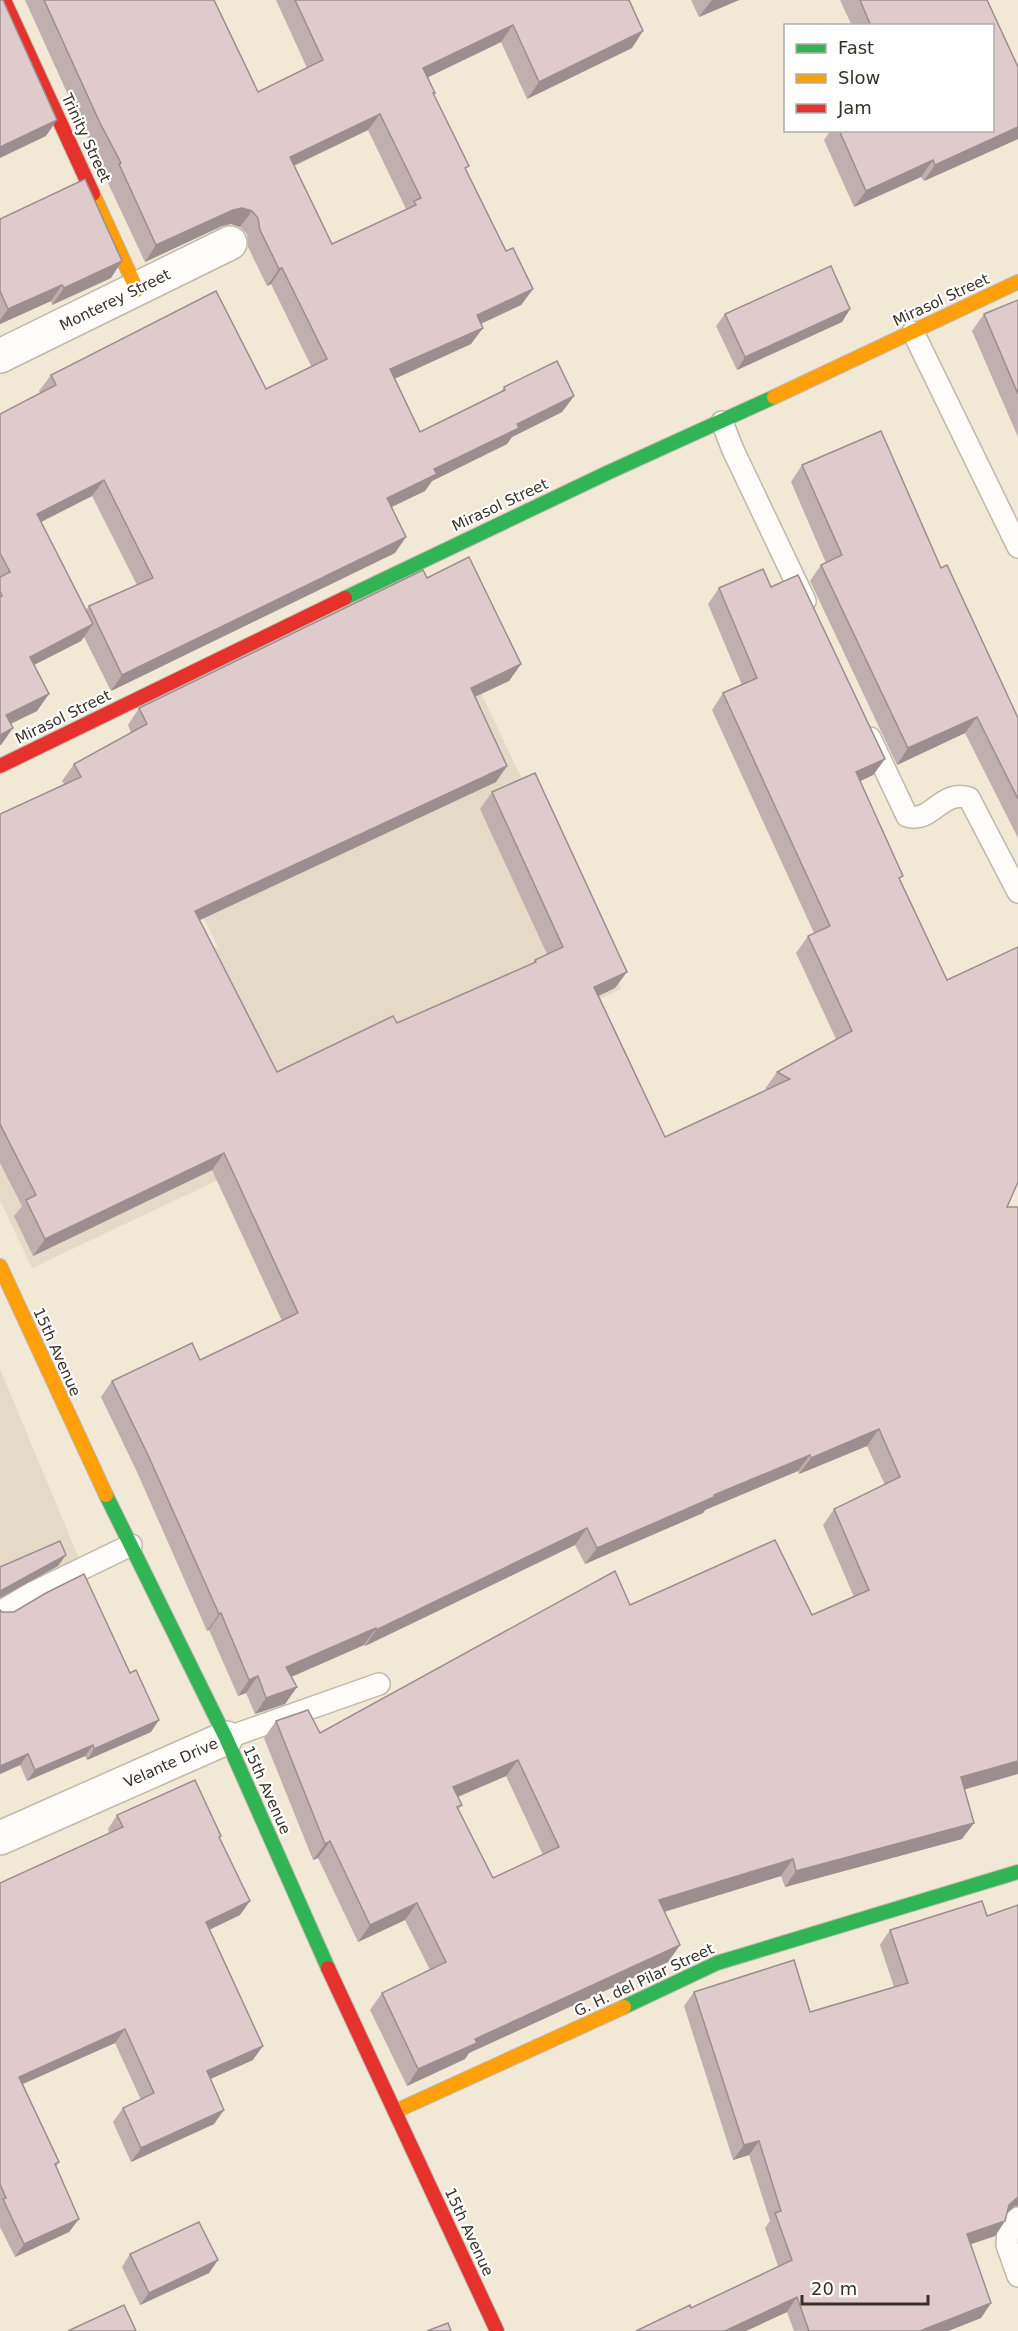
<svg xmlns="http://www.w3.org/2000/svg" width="1018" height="2331" viewBox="0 0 1018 2331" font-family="'DejaVu Sans',sans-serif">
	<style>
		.education { fill: #e4dac7 }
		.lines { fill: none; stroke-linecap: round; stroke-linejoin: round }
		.lane-casing { stroke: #c0b9ab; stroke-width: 24 }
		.street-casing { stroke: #c0b9ab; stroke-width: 36 }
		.fast-casing { stroke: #c0b9ab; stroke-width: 16 }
		.slow-casing { stroke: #c0b9ab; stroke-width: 16 }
		.jam-casing { stroke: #c0b9ab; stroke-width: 16 }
		.lane { stroke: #fdfcf9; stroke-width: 21 }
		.street { stroke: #fdfcf9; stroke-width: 33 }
		.fast { stroke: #30b455; stroke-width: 14 }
		.slow { stroke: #ff9f0a; stroke-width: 14 }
		.jam { stroke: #e5322d; stroke-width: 14 }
		.wall { fill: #c0afaf; fill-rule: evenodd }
		.shaded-wall { fill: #9c8e8f }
		.building { fill: #dfcbcc; stroke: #9c8e8f; stroke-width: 1.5; fill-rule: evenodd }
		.labels { text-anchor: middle; stroke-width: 4.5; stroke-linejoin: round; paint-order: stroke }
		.street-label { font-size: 15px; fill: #383125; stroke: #fff }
	</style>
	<rect width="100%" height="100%" fill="#f2e8d6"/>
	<!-- education -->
	<g class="education">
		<polygon points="433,591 621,989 32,1268 0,1200 0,1050 218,947 116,743"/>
		<polygon points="0,1369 95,1597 0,1638"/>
	</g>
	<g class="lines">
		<!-- lane casing -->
		<g class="lane-casing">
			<g id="lane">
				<polyline points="913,332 1018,547"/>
				<polyline points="722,422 733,450 805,601"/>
				<path d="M870,738L907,816C932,824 941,789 969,798L1018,892"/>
				<polyline points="0,1612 32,1593 131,1545"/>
				<polyline points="226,1738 379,1684"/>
				<polyline points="1018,2218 1008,2228 1007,2245 1018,2276"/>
			</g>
		</g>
		<!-- street casing -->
		<g class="street-casing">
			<g id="street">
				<polyline points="0,356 230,243"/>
				<polyline points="0,1838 226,1738"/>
			</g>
		</g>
		<!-- fast casing -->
		<g class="fast-casing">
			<g id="fast">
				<polyline points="345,598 607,473 774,397"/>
				<polyline points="106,1495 226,1738 328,1968"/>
				<polyline points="624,2007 717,1963 1018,1872"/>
			</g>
		</g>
		<!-- slow casing -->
		<g class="slow-casing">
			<g id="slow">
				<polyline points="93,194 137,290"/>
				<polyline points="774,397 1018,282"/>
				<polyline points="0,1266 106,1495"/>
				<polyline points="396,2111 624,2007"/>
			</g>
		</g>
		<!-- jam casing -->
		<g class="jam-casing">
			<g id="jam">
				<polyline points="4,0 93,194"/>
				<polyline points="0,766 345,598"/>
				<polyline points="328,1968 497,2331"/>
			</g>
		</g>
		<!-- lane -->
		<use href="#lane" class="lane"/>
		<!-- street -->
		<use href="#street" class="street"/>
		<!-- fast -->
		<use href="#fast" class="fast"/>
		<!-- slow -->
		<use href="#slow" class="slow"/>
		<!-- jam -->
		<use href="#jam" class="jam"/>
	</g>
	<!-- wall -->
	<g class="wall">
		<path d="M25,0H214L258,92L307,68L276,0H629L632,48L527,99L501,42L428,77L433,95L466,170L506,251L533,289L521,305L481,324L471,344L395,378L420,432L500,393L504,387L574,396L562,412L512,437L507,444L432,481L425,491L391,507L395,553L111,691L84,637L81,641L34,665L37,711L10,724L0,745V414L40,393L39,391L51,375L266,389L311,366L271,284L267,286L248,247L247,234L240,227L231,224L222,226L145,262L107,181L109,179L88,139ZM368,130L406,209L332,244L294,166ZM92,496L137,585L89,606L86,610L41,522Z"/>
		<polygon points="691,0 739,0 699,17"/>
		<polygon points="840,0 987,0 1018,67 1018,139 924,181 921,177 854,207 824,140 831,130 993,130 993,26 852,26"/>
		<polygon points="0,219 111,278 52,305 51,301 0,324"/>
		<polygon points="1018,300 1018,437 972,331 984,314"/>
		<polygon points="850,309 842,322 737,370 716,326 725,314"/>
		<polygon points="802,465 941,568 1018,718 1018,838 965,733 897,765 810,581 821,565 826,563 791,482"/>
		<path d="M427,578L521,664L509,681L475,697L496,782L199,920L277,1072L397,1023L533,963L535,960L547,954L480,809L492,792L615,988L599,996L665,1137L767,1090L765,1089L777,1072L836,1039L796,953L808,936L814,933L712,710L723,693L742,685L708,604L719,588L771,587L885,759L873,775L860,781L900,880L1007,1207L964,1790L962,1839L785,1887L781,1876L664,1912L680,1945L668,1962L469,2053L465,2059L407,2086L370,2010L382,1993L430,1970L405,1920L358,1942L318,1858L313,1860L264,1738L276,1721L320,1733L630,1605L812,1615L854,1597L823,1525L834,1509L885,1485L867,1446L799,1474L798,1471L705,1510L703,1513L585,1564L575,1545L365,1646L364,1645L291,1677L297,1687L285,1704L255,1714L246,1693L238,1696L209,1630L207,1631L137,1472L101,1397L112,1381L200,1360L282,1321L212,1170L33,1256L14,1216L22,1206L0,1163V814L64,784L62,781L74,764L131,733L128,725L139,708ZM506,1776L543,1855L493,1878L458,1810L462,1805L458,1797Z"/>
		<polygon points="0,1610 151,1732 87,1760 85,1756 27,1781 20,1765 0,1774"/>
		<polygon points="117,1815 220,1839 240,1915 209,1930 253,2060 210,2079 214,2124 131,2162 113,2122 123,2108 141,2100 115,2043 23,2084 59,2162 56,2167 79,2219 69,2232 15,2257 0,2227 0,1883 109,1833 108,1829"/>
		<polygon points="890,1930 1015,2206 1007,2213 1005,2221 995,2236 970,2244 991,2303 981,2318 948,2331 794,2331 787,2312 746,2331 636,2331 691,2308 778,2266 765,2228 770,2221 749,2155 733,2160 684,2006 694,1992 810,2012 894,1987 880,1945"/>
		<polygon points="130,2254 209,2273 140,2305 122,2267"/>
	</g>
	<!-- shaded-wall -->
	<g class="shaded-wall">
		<polygon points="713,0 739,0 699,17 711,1"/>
		<polygon points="513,25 501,42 412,85 423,68"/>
		<polygon points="643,31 632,48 527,99 539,82"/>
		<polygon points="380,114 368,130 278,173 290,157"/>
		<polygon points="57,120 46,136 0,158 0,147"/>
		<polygon points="1018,127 1018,139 924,181 935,165"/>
		<polygon points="933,160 921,177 854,207 866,191"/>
		<polygon points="242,208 252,211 240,227 231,224 222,226 145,262 156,245 233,210"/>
		<polygon points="122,261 111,278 52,305 64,288"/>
		<polygon points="282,268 271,284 267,286 279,269"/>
		<polygon points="62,285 51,301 0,324 0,320 8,309"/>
		<polygon points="533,289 521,305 465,331 477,315"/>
		<polygon points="850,309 842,322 737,370 745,357"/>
		<polygon points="483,328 471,344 379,386 390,369"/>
		<polygon points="574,396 562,412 512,437 507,444 432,481 425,491 375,515 387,498 434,469 517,424"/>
		<polygon points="104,480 92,496 25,530 37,514"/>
		<polygon points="406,537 395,553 111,691 122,675"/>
		<polygon points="93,624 81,641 18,673 30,657"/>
		<polygon points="521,664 509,681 459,704 471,688"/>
		<polygon points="49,694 37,711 0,729 6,715"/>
		<polygon points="977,717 965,733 897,765 908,748"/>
		<polygon points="13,728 1,745 0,745 0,735"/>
		<polygon points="885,759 873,775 844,789 856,772"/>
		<polygon points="507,766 496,782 183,928 195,911"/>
		<polygon points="627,972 615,988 583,1003 594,987"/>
		<polygon points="224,1153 212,1170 33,1256 45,1239"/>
		<polygon points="879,1429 867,1446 799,1474 811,1458"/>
		<polygon points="810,1455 798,1471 705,1510 703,1513 585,1564 597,1548 714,1495"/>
		<polygon points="587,1528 575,1545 365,1646 376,1630"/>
		<polygon points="66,1555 58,1566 0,1598 0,1591 1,1590"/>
		<polygon points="221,1613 209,1630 207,1631 219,1614"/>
		<polygon points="376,1628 364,1645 275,1684 286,1667"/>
		<polygon points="258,1676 246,1693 238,1696 249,1680"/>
		<polygon points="297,1687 285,1704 255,1714 266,1698"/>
		<polygon points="159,1720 151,1732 87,1760 94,1749"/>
		<polygon points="93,1745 85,1756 27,1781 35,1770"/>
		<polygon points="28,1754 20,1765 0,1774 0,1766"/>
		<polygon points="518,1760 506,1776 441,1804 453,1787"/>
		<polygon points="1018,1761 1018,1774 949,1794 961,1777"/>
		<polygon points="974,1823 962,1839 785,1887 796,1871"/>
		<polygon points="330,1841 318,1858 313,1860 325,1844"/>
		<polygon points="793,1859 781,1876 647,1917 659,1900"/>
		<polygon points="250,1901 240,1915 196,1936 206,1922"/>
		<polygon points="417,1903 405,1920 358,1942 370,1925"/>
		<polygon points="680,1945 668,1962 469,2053 465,2059 407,2086 418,2069 475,2039"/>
		<polygon points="125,2029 115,2043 9,2090 19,2077"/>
		<polygon points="263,2046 253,2060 197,2085 207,2071"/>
		<polygon points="224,2110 214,2124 131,2162 141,2148"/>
		<polygon points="759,2141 749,2155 733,2160 744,2145"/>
		<polygon points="1018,2197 1018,2206 1015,2206 999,2220 1009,2205"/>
		<polygon points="79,2219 69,2232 15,2257 24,2244"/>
		<polygon points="1005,2221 995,2236 957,2249 967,2234"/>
		<polygon points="218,2260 209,2273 140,2305 149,2293"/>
		<polygon points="797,2297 787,2312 746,2331 725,2331"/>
		<polygon points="991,2303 981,2318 948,2331 920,2331"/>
	</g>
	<!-- building -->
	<g class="building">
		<polygon points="0,0 3,0 57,120 0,147"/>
		<path d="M44,0H214L258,92L323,60L295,0H629L643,31L539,82L513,25L423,68L435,93H433L469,166L465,168L506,251L513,248L533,289L477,315L483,328L390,369L420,432L505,390L504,387L557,361L574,396L517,424L519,428L434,469L437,474L387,498L406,537L122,675L89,606L153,578L104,480L37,514L93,624L30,657L49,694L6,715L13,728L0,735V597L2,596L0,591V577L10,572L0,553V414L56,385L51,375L216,291L266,389L327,359L282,268L279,269L260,230L258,218L252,211L242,208L233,210L156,245L119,164L121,163L100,123ZM380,114L421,198L414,201L416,205L332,244L290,157Z"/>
		<polygon points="860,0 987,0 1018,67 1018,127 935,165 933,160 866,191 839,130 993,130 993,26 871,26"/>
		<polygon points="85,179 122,261 64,288 62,285 8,309 0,291 0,219"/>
		<polygon points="831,266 850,309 745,357 725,314"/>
		<polygon points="1018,300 1018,394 984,314"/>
		<polygon points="881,431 941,568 947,565 1018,718 1018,799 977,717 908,748 821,565 842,555 802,465"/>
		<path d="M469,557L521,664L471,688L507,766L195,911L277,1072L393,1016L397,1023L536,962L535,960L563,947L492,792L535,773L627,972L594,987L665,1137L790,1079L777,1072L852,1031L808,936L830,926L723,693L757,678L719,588L763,569L771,587L798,575L885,759L856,772L903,876L899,878L947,980L1018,947V1182L1007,1207H1018V1761L961,1777L974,1823L796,1871L793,1859L659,1900L680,1945L475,2039L477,2043L418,2069L382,1993L446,1962L417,1903L370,1925L330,1841L325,1844L276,1721L308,1710L320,1733L615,1571L630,1605L775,1540L812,1615L869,1590L834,1509L900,1477L879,1429L811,1458L810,1455L714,1495V1497L597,1548L587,1528L376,1630V1628L286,1667L297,1687L266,1698L258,1676L249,1680L221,1613L219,1614L148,1455L112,1381L192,1343L200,1360L298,1313L224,1153L45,1239L26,1200L36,1195L0,1124V814L81,777L74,764L147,724L139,708L423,570L427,578ZM518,1760L559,1847L493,1878L457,1807L462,1805L453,1787Z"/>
		<polygon points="60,1541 66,1555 0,1591 0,1567"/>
		<polygon points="84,1574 130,1673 136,1670 159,1720 94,1749 93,1745 35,1770 28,1754 0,1766 0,1610 2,1612 14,1612 46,1593"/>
		<polygon points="195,1780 221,1836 219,1837 250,1901 206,1922 263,2046 207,2071 224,2110 141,2148 123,2108 154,2093 125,2029 19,2077 59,2162 55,2164 79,2219 24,2244 3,2199 6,2198 0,2184 0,1883 123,1827 117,1815"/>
		<polygon points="982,1901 987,1916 1018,1905 1018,2197 1009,2205 1005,2221 967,2234 991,2303 920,2331 809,2331 797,2297 725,2331 636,2331 690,2305 691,2308 792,2260 775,2213 781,2211 759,2141 744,2145 694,1992 794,1960 810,2012 908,1983 890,1930"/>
		<polygon points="199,2222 218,2260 149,2293 130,2254"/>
		<polygon points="124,2305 136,2331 68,2331"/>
		<polygon points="448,2323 451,2331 427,2331"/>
	</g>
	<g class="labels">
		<!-- street labels -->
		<g class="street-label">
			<text transform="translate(86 138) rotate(65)" y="5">Trinity Street</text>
			<text transform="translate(115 300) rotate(-26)" y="5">Monterey Street</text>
			<text transform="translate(941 300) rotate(-25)" y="5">Mirasol Street</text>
			<text transform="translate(500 505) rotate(-25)" y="5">Mirasol Street</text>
			<text transform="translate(63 717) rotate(-26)" y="5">Mirasol Street</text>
			<text transform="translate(57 1352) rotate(66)" y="5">15th Avenue</text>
			<text transform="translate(171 1763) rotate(-24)" y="5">Velante Drive</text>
			<text transform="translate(267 1790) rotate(66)" y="5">15th Avenue</text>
			<text transform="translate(644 1980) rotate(-25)" y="5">G. H. del Pilar Street</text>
			<text transform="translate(469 2232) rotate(65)" y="5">15th Avenue</text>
		</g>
	</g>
	<!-- legend -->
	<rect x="784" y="24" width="210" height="108" fill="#ffffff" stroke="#afada8" stroke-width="1.5"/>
	<rect x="796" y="44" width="30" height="9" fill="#30b455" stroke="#afada8" stroke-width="1.5"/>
	<text x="838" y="54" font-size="18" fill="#383125">Fast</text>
	<rect x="796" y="74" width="30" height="9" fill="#ff9f0a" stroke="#afada8" stroke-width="1.5"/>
	<text x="838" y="84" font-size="18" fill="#383125">Slow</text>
	<rect x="796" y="104" width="30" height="9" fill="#e5322d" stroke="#afada8" stroke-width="1.5"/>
	<text x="838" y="114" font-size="18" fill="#383125">Jam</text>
	<!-- scale -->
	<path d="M802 2295v9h126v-9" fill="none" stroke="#383125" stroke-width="3"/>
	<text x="811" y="2295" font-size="18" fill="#383125" stroke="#ffffff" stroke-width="4.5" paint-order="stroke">20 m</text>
</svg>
